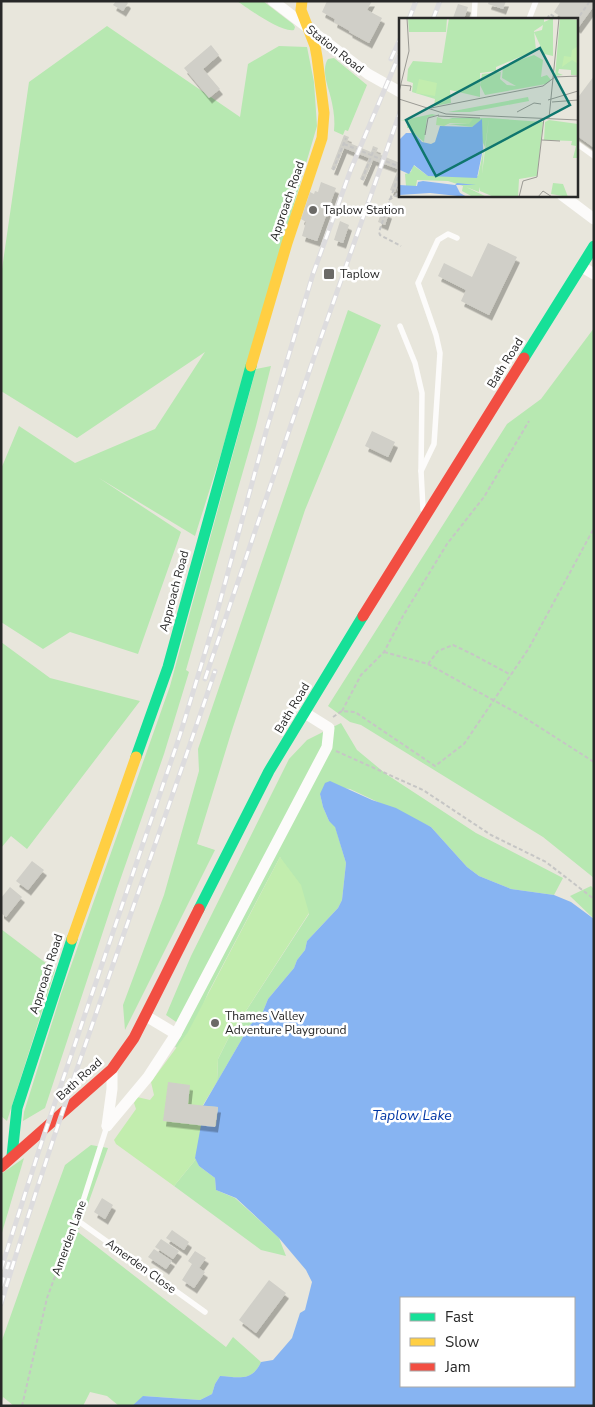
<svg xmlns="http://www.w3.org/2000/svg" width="595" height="1407" viewBox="0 0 595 1407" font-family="'Nunito Sans',sans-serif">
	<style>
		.green { fill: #b7e8b1 }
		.pitch { fill: #c2edae }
		.water { fill: #87b4f2; fill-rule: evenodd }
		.building { fill: #d0cfc8; filter: url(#shadow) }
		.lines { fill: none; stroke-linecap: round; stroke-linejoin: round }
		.path { stroke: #c6c6c5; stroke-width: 2; stroke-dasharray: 4 2.5; stroke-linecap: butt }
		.lane { stroke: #fcfbfa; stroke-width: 5.5 }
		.street { stroke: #fcfbfa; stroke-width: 11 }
		.fast { stroke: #16e098; stroke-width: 11 }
		.slow { stroke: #ffcf43; stroke-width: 11 }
		.jam { stroke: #f24e42; stroke-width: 11 }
		.rail-casing { stroke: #dddcde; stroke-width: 5 }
		.rail { stroke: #fff; stroke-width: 3; stroke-dasharray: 9; stroke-linecap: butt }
		.poi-dot { fill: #6b6a67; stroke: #fff; stroke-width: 2 }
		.labels { text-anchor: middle; stroke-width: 5; stroke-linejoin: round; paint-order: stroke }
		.street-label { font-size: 12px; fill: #282828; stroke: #fff }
		.poi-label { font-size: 12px; fill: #282828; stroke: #fff; text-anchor: start }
		.water-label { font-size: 14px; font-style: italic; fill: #0036a4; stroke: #fff }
		.inset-road { fill: none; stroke: #9b9a94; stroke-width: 1 }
		.view { fill: #0f766e; fill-opacity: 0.15; stroke: #0f766e; stroke-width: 2.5 }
		.inset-edge { fill: none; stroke: #282828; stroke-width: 2.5 }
	</style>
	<defs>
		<filter id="shadow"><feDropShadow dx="3" dy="5.5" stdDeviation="0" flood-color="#0004"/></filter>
	</defs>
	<rect width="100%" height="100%" fill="#e8e6dc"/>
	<!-- green -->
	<g class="green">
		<path d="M237,1H263L293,24L295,27L294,30C281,33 249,9 237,1Z"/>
		<polygon points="107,26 240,117 248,64 279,46 307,47 314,82 317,126 220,457 195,536 99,478 181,532 138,654 70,632 43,649 1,622 1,469 19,426 75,463 155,429 205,352 77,438 1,391 1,276 29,82"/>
		<path d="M334,58L367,85L348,131L345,130L343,135L334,131C335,122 334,112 332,103C330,90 320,71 328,59Z"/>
		<polygon points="348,310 381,325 305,510 232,730 197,844 215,850 125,1030 123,1005 164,895 199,771 198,749"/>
		<polygon points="594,328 594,878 543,837 361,725 350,722 328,706 507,424 541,399"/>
		<polygon points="271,366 256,426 186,670 189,672 164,754 117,889 45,1108 23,1121 24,1112 61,994 170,686 256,369"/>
		<polygon points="1,642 50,678 140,701 27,849 11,836 1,848"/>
		<polygon points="341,723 357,750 386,774 476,833 563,878 554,895 511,889 479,876 467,867 431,827 350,789 342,788 320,794 323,807 329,821 335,826 346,863 342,900 338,908 307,941 305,950 297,960 294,968 268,999 262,1014 250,1025 217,1082 218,1059 229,1037 309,914 280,857 208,993 187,1043 180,1049 175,1047 185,1028 166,1015 191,956 289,759 307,740"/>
		<polygon points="591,886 594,889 594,919 570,896"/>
		<polygon points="1,929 55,970 7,1121 1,1116"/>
		<path d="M91,1145L108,1148L78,1232L226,1347L233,1337L261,1362C252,1382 238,1377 220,1376L215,1384L212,1394L200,1400L144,1396L132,1406H119L107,1396L90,1392L83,1406H14L3,1397L1,1403V1343L25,1275L65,1165Z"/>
		<polygon points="24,1158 1,1236 1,1174"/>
		<polygon points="196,1159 199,1166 215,1178 216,1190 235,1198 279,1238 286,1256 261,1250 174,1186"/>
	</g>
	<!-- pitch -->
	<polygon class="pitch" points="280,857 301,885 309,913 229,1037 218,1059 217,1082 203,1105 218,1107 215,1127 195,1157 196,1159 174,1186 116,1144 114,1140 136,1109 134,1103 137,1097 150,1100 154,1095 151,1082 188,1032"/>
	<!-- water -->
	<path class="water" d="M330,781L372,800L396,808L431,827L467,867L479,876L511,889L554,895L571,902L594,919V1406H132L143,1396L200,1400L212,1394L215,1384L220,1376C238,1377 252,1382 261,1362L273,1360L292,1338L300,1313L305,1310L312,1282L306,1270L279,1238L236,1198L216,1190L215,1178L199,1166L195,1158L201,1125L216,1126L218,1107L203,1106L250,1025L262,1014L268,999L294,968L297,960L305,950L307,941L338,908L342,900L346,863L335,827L329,821L323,807L320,794L325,783ZM401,1298H574V1386H401Z"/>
	<!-- building -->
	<g class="building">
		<polygon points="116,1 126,1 128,3 123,11 113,5"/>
		<polygon points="327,1 372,1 367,10 382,18 369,43 349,32 350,31 334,22 335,19 322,12"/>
		<polygon points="489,1 506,1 503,9 488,4"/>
		<polygon points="561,1 594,1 594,6 578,28 576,27 576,19 564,19 554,12"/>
		<polygon points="458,4 468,7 464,19 453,18"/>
		<polygon points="211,45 219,55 203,69 220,89 209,98 184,68"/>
		<polygon points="594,76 594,146 593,147 576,135 576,100"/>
		<polygon points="344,135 349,137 347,142 371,152 373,146 378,148 376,153 400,163 400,179 395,192 390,190 398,169 373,160 364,181 360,179 369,158 344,148 335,170 331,169"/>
		<polygon points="321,182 336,188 317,241 302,236 306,222 301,219 310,192 314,194 315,191 318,192"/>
		<polygon points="382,210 389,213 385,225 378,222"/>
		<polygon points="340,221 349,225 343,243 334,240"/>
		<polygon points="488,243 517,257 489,315 461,301 466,290 438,276 444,263 472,277"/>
		<polygon points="372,431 395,442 388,457 365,446"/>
		<polygon points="32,861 44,870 28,890 16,881"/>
		<polygon points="10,887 22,897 6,917 1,913 1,898"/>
		<polygon points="168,1082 190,1085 188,1104 218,1107 215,1127 163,1121"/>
		<polygon points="102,1198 113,1205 105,1219 94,1212"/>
		<polygon points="172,1230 189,1242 184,1250 166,1238"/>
		<polygon points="161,1239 179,1251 173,1259 155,1247"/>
		<polygon points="154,1249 172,1261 166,1269 148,1257"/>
		<polygon points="195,1251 206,1258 199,1268 205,1272 194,1288 182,1280 192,1264 188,1261"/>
		<polygon points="269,1280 286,1293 256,1333 239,1320"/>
	</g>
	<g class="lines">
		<!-- path -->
		<g class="path">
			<polyline points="547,19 550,14 558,19"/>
			<polyline points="576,21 590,1"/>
			<polyline points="344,144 400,167"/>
			<polyline points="333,170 346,138"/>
			<polyline points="400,171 379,232 380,235 401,246"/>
			<polyline points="362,180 374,149"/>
			<polyline points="389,200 396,195 400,185"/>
			<polyline points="311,209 318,211"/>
			<polyline points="384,652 428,664 522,716 594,762"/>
			<polyline points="428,664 438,651 453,645 472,654 511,675"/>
			<polyline points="342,711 361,675 384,652 403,616 447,544 484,497 529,421"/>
			<polyline points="333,717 342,711 355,712 435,766 464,744 529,648 594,528"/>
			<polyline points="336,751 423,790 491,835 546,862 594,899"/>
			<polyline points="22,1406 47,1298 73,1228"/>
		</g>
		<!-- lane -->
		<g class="lane">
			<polyline points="474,19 475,1"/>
			<polyline points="529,19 536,1"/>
			<polyline points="576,143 594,156"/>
			<polyline points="400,326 415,363 422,393 421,471 423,509"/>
			<polyline points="421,471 434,444 440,353 436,335 418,283 438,240 448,234 457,238"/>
			<polyline points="107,1126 77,1220 205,1312"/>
		</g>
		<!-- street -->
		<g class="street">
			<polyline points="273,1 368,74 400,92"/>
			<polyline points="562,195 594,219"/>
			<polyline points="582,267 594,274"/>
			<polyline points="146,1016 176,1034"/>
			<polyline points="107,1126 148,1077 176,1034 327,747 329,728 305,713"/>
			<polyline points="107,1126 112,1089 112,1069"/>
		</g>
		<!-- fast -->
		<g class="fast">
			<polyline points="524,358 594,246"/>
			<polyline points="136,757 168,667 251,366"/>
			<polyline points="199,909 269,771 363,616"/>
			<polyline points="12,1156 17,1108 72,939"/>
		</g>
		<!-- slow -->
		<g class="slow">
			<polyline points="251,366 287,243 322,138 324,113 317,57 315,46 301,10 302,1"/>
			<polyline points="72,939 136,757"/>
		</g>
		<!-- jam -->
		<g class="jam">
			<polyline points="363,616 524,358"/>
			<polyline points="1,1167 112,1069 134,1038 199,909"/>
		</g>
		<!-- rail casing -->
		<g class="rail-casing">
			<g id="rail">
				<polyline points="409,19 416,1"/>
				<polyline points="433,19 440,1"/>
				<polyline points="391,59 400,39"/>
				<polyline points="205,679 311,366 400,112"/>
				<polyline points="1,1269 42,1141 180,735 215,620 267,428 313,274 351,169 400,53"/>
				<polyline points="1,1286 9,1262"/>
				<path d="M1,1304C65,1091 144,882 215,671"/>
			</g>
		</g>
		<!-- rail -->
		<use href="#rail" class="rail"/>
	</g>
	<!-- markers -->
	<g class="poi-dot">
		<circle cx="313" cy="210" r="5"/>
		<rect x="323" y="268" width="12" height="12" rx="2.5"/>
		<circle cx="215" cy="1023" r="5"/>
	</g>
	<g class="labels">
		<!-- street labels -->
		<g class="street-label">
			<text transform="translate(335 49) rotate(38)" y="4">Station Road</text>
			<text transform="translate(287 201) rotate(-71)" y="4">Approach Road</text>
			<text transform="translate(505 363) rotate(-58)" y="4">Bath Road</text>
			<text transform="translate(174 591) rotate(-75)" y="4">Approach Road</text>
			<text transform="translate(292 708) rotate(-59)" y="4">Bath Road</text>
			<text transform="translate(46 974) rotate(-72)" y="4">Approach Road</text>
			<text transform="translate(79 1079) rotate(-42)" y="4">Bath Road</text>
			<text transform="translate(69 1238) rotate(-70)" y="4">Amerden Lane</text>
			<text transform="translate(141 1266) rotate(36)" y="4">Amerden Close</text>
		</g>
		<!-- poi labels -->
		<g class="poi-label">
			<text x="323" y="214">Taplow Station</text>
			<text x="340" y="278">Taplow</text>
			<text x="225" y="1020">Thames Valley<tspan x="225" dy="14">Adventure Playground</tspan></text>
		</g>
		<!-- water labels -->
		<g class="water-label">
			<text x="412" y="1120">Taplow Lake</text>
		</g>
	</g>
	<!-- overview -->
	<g transform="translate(399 18)">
		<rect width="179" height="179" fill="#e8e6dc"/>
		<path d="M9,0H48L47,14H10ZM50,0H145V4L154,0V38L145,36L135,14L143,12L144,7L135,13L137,32L97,49V53L81,55V79L51,72L52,85L35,88L36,81L13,74L14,65L8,63L9,51L14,43L43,45ZM161,0L179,2V57H172V52L160,51L159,55L164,57L156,58ZM135,37L144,42L142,59L148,57L152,62L147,66L86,77L81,67L83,56L102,54L101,61L108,67L117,68L103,60L104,48ZM129,79L130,83L71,94H49ZM33,96L37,97L28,100L25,124L13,114V110H8V102L0,103ZM50,100H90L86,129L82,121L83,102L73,109L49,106H70ZM90,100L144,104L138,158L120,161L119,179H95L81,173L80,169V174L67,169L88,179H74L63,173L64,168L49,163L18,162L17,168H7L6,156L12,154L14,147L29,158H79L85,130L83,156ZM150,102L179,106V140H174L177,128L172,127L173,123L145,122L146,104ZM154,165L164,166L169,179L152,176Z" fill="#b7e8b1"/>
		<path d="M179,28V46L173,42L163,49L165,38L172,39L173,32ZM20,61L38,65L36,78L17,75ZM38,99L44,101H74L70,106L51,105L45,108L37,107Z" fill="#c2edae"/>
		<path d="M83,101L84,131L78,160L29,158L15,147L10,156L1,152V121L7,115H15L23,124L32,126L36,124L41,108L73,109ZM24,163L56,167L58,165L77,167H57L61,175L68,179L31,175L0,177V167L18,168L19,164Z" fill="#87b4f2"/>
		<path class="inset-road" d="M2,67L12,68L11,73M0,74L10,33L8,0M0,81L47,96L179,102M149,82L179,73M153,84L179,82M32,90L144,68L156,59L179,58M118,94L135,85L142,86M39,98L81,100M150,100L160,0M26,117L29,100L40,97M143,122L161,123M120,179L124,163L138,159L145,100M139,179L144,173L153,179"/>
		<path class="view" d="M141,30L171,87L37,158L7,102Z"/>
		<rect width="179" height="179" class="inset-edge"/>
	</g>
	<!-- border -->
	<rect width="595" height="1407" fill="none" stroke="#282828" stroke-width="5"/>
	<!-- legend -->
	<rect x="400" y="1297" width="175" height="90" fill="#ffffff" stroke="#a9a9a9"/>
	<rect x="410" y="1313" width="25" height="8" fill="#16e098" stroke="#a9a9a9"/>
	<text x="445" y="1322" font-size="15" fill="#282828">Fast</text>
	<rect x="410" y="1338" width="25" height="8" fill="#ffcf43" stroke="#a9a9a9"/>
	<text x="445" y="1347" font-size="15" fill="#282828">Slow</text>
	<rect x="410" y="1363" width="25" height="8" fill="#f24e42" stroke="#a9a9a9"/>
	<text x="445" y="1372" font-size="15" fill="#282828">Jam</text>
</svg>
